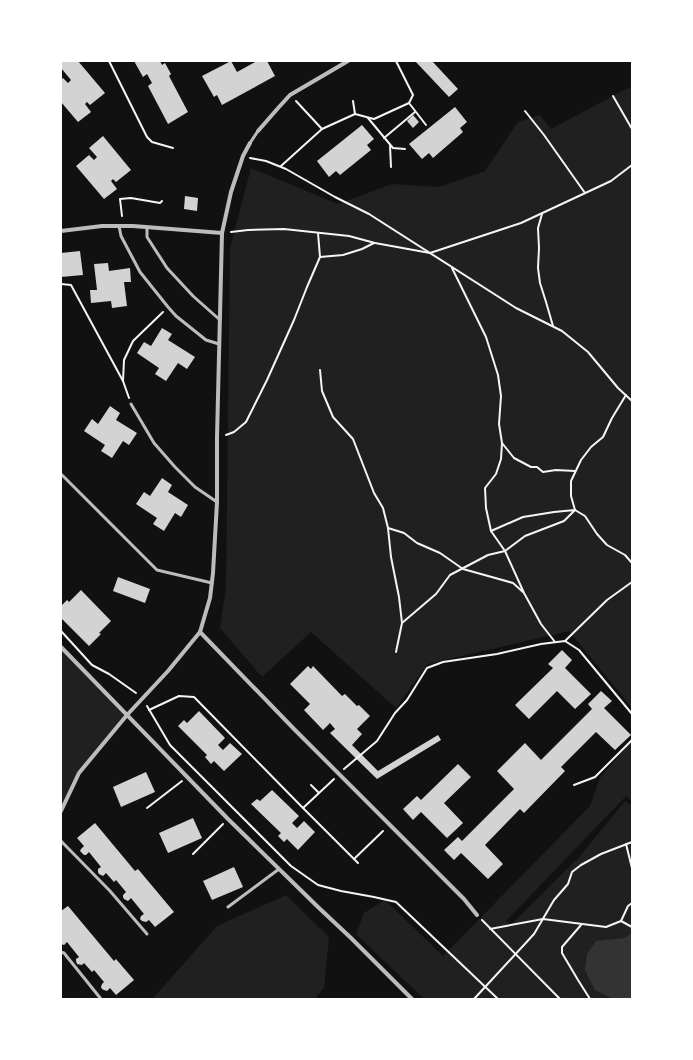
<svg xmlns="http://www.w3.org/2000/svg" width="693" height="1060" viewBox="0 0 693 1060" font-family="Roboto,sans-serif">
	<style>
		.green { fill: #202020 }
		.water { fill: #333 }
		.building { fill: #d3d3d3 }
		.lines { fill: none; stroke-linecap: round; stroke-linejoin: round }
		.path { stroke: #f5f5f5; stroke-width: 2 }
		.service { stroke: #bcbcbc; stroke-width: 3 }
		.minor { stroke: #bcbcbc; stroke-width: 4 }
	</style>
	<rect width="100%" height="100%" fill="#111"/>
	<!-- green -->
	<g class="green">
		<polygon points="632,86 632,708 569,631 428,664 396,708 311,632 262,677 220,628 226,587 230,248 251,168 338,204 392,184 439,187 485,171 518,122 540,115 551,129"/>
		<polygon points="61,647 127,715 79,773 61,811"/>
		<polygon points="632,740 632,801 626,796 506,921 511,925 580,856 625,801 632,806 632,999 424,999 356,934 364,913 385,900 443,956 590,806 600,778"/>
		<polygon points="286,895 329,937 324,988 315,999 153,999 155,996 217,926"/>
	</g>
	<!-- water -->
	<polygon class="water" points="632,933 632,999 613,999 595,990 585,970 587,954 596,941 624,938"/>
	<!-- building -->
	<g class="building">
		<polygon points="61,61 78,61 105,93 90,105 87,102 85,104 91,112 78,122 61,102 61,80 63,78 68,83 71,80 61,68"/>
		<polygon points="134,61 160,61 162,65 165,63 171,74 169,76 188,112 168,124 148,86 152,83 147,74 143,77"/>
		<polygon points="231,61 237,72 257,61 267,61 275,76 222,105 217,95 214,97 202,76"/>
		<polygon points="415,61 432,61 458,89 449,97"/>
		<polygon points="455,107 467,122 460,128 463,132 433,158 429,153 422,159 409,144"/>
		<polygon points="413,115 419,122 413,128 407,121"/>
		<polygon points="362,125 374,139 367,145 371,150 340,175 336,171 329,177 317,161"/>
		<polygon points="103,136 131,170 116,182 113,179 111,181 117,189 104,199 76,166 89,155 94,160 97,157 89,148"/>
		<polygon points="185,196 198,198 197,211 184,209"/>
		<polygon points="80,251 83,275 61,277 61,253"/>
		<polygon points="108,263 109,271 130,268 131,282 124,282 127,306 112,308 111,301 91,303 90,290 97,290 94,264"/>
		<polygon points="162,328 172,334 168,340 195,357 187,369 178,363 166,381 155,374 159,368 137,353 144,342 151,346"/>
		<polygon points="110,406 120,413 116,420 137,433 129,445 123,441 112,458 101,451 105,445 84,431 92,419 98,424"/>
		<polygon points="162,478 172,485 168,492 188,505 181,517 175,513 164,531 153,524 157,518 136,504 144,492 150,496"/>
		<polygon points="118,577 150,589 145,603 113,591"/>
		<polygon points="81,590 111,621 99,633 101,634 89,646 61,618 61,606 67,600 69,602"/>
		<polygon points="562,650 572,660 565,668 591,694 575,709 557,691 529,719 515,705 553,668 548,664"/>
		<polygon points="308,666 311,669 313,666 342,696 345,694 357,706 359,705 370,716 357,729 362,734 352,745 378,771 438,735 441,740 377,779 330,733 335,729 330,723 323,730 304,710 310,704 290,684"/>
		<polygon points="601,691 612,701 604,708 631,735 615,750 596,732 561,767 565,771 524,813 520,809 485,845 503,864 488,879 461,853 454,860 444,850 458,837 462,841 514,789 497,771 525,743 541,760 592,709 588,704"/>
		<polygon points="199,711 225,738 218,745 223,750 230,743 242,754 224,771 214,761 211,764 205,757 207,755 178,726 184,720 187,723"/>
		<polygon points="458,764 471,777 444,803 463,823 447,838 421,812 413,820 403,809 417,796 421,800"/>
		<polygon points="146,772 155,792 121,807 113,787"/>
		<polygon points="272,790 299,816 292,823 297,828 304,821 315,832 298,850 287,839 284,842 278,836 281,833 251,804 257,799 260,801"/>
		<polygon points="193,818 202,838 168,853 159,833"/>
		<polygon points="95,823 135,871 138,869 174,912 155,927 149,920 146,922 142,921 140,919 141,916 144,914 131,898 128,901 124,899 123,897 123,895 126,892 116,880 114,882 106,873 103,876 99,874 98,872 98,869 101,867 89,852 86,855 84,855 80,851 81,849 84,846 77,838"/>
		<polygon points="234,867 243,887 212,900 203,881"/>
		<polygon points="68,906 114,961 116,959 134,980 116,995 110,988 107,991 104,990 102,989 101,987 102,984 104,982 94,970 92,972 84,963 82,965 77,964 76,961 76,959 79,957 67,942 64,945 61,944 61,937 62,936 61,934 61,911"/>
	</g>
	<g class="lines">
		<!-- path -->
		<g class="path">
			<polyline points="109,61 147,137 152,142 173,148"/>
			<polyline points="396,61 413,95 409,103 426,125"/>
			<polyline points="613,96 632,129"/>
			<polyline points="296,101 322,129 355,114"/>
			<polyline points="353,101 355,114 374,119 409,103"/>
			<polyline points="525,111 544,135 585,193"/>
			<polyline points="368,118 393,148 405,149"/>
			<polyline points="384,138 415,112"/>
			<polyline points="390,146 391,167"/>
			<polyline points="250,158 266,161 286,169 335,197 369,214 516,308 562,331 588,352 618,388 632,401"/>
			<polyline points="281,166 322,129"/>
			<polyline points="542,214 538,228 539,248 538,268 540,283 546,302 553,326"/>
			<polyline points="122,216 120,199 131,198 160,203 162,201"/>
			<polyline points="231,232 248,230 284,229 349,236 375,243 430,253 521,223 611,181 632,165"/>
			<polyline points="318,233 320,257"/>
			<polyline points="452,268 486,337 498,375 501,396 499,424 502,443 514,458 531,467 537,467 543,472 556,470 575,471"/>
			<polyline points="61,284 71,285 123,381"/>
			<polyline points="320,370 322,391 333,417 353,439 374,493 383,508 388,528 391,557 399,597 402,623"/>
			<polyline points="626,395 612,418 603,437 591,447 581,460 571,481 571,496 575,510 585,516 597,534 607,545 625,555 632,563"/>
			<polyline points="129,398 123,381 124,360 133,341 163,312"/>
			<polyline points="226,435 234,432 246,422 267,380 294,320 307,287 320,257 343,255 362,249 374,243"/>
			<polyline points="502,443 501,459 496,474 485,488 486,508 491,531 505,551 524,593 541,624 555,642"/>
			<polyline points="388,528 404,533 417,543 440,553 463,569 513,583 523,592"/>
			<polyline points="61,631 92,665 109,674 136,693"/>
			<polyline points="565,641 607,600 632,582"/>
			<polyline points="396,652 402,623 436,594 450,575 488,555 505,551 525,536 564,521 575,510 554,512 523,517 491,531"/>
			<polyline points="147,706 170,745 291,866 318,885 341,891 374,897 396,902 498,999"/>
			<polyline points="149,710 179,696 194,697 303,808 358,863"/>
			<polyline points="344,769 377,741 395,713 407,700 427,668 443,662 497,654 541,644 565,641 579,650 632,714"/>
			<polyline points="311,785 319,793"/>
			<polyline points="574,785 595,777 632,740"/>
			<polyline points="147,808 182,781"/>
			<polyline points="303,808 334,779"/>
			<polyline points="626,844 632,868"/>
			<polyline points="193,854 223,824"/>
			<polyline points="354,859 383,831"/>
			<polyline points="482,920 560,999"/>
			<polyline points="621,921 632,927"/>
			<polyline points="581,925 562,947 562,953 578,980 590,999"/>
			<polyline points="490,929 543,919 606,927 621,921 628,906 632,903"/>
			<polyline points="474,999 534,934 554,900 568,884 572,872 581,865 601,854 632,842"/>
		</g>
		<!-- service -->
		<g class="service">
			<polyline points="250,143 258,131"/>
			<polyline points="119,226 121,236 140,272 168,307 176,316 206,340 219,344"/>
			<polyline points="147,227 147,237 167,268 193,296 220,320"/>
			<polyline points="131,404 154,443 175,467 195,487 217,502"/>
			<polyline points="61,474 157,570 212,583"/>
			<polyline points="61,841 110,891 147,934"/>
			<polyline points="228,907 279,869"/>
			<polyline points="61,952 64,953 101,999"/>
		</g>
		<!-- minor -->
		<g class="minor">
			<polyline points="258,131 279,107 290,95 348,61"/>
			<polyline points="61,231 102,226 133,226 222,233"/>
			<polyline points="200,632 295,730 464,899 477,915"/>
			<polyline points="61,647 228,819 319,908 351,938 412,999"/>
			<polyline points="61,811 79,773 127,715 168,671 200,632 210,598 213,573 217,502 217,437 222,233 231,192 243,156 250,143"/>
		</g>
	</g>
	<!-- border -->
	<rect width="693" height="1060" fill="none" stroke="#ffffff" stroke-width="124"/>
</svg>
